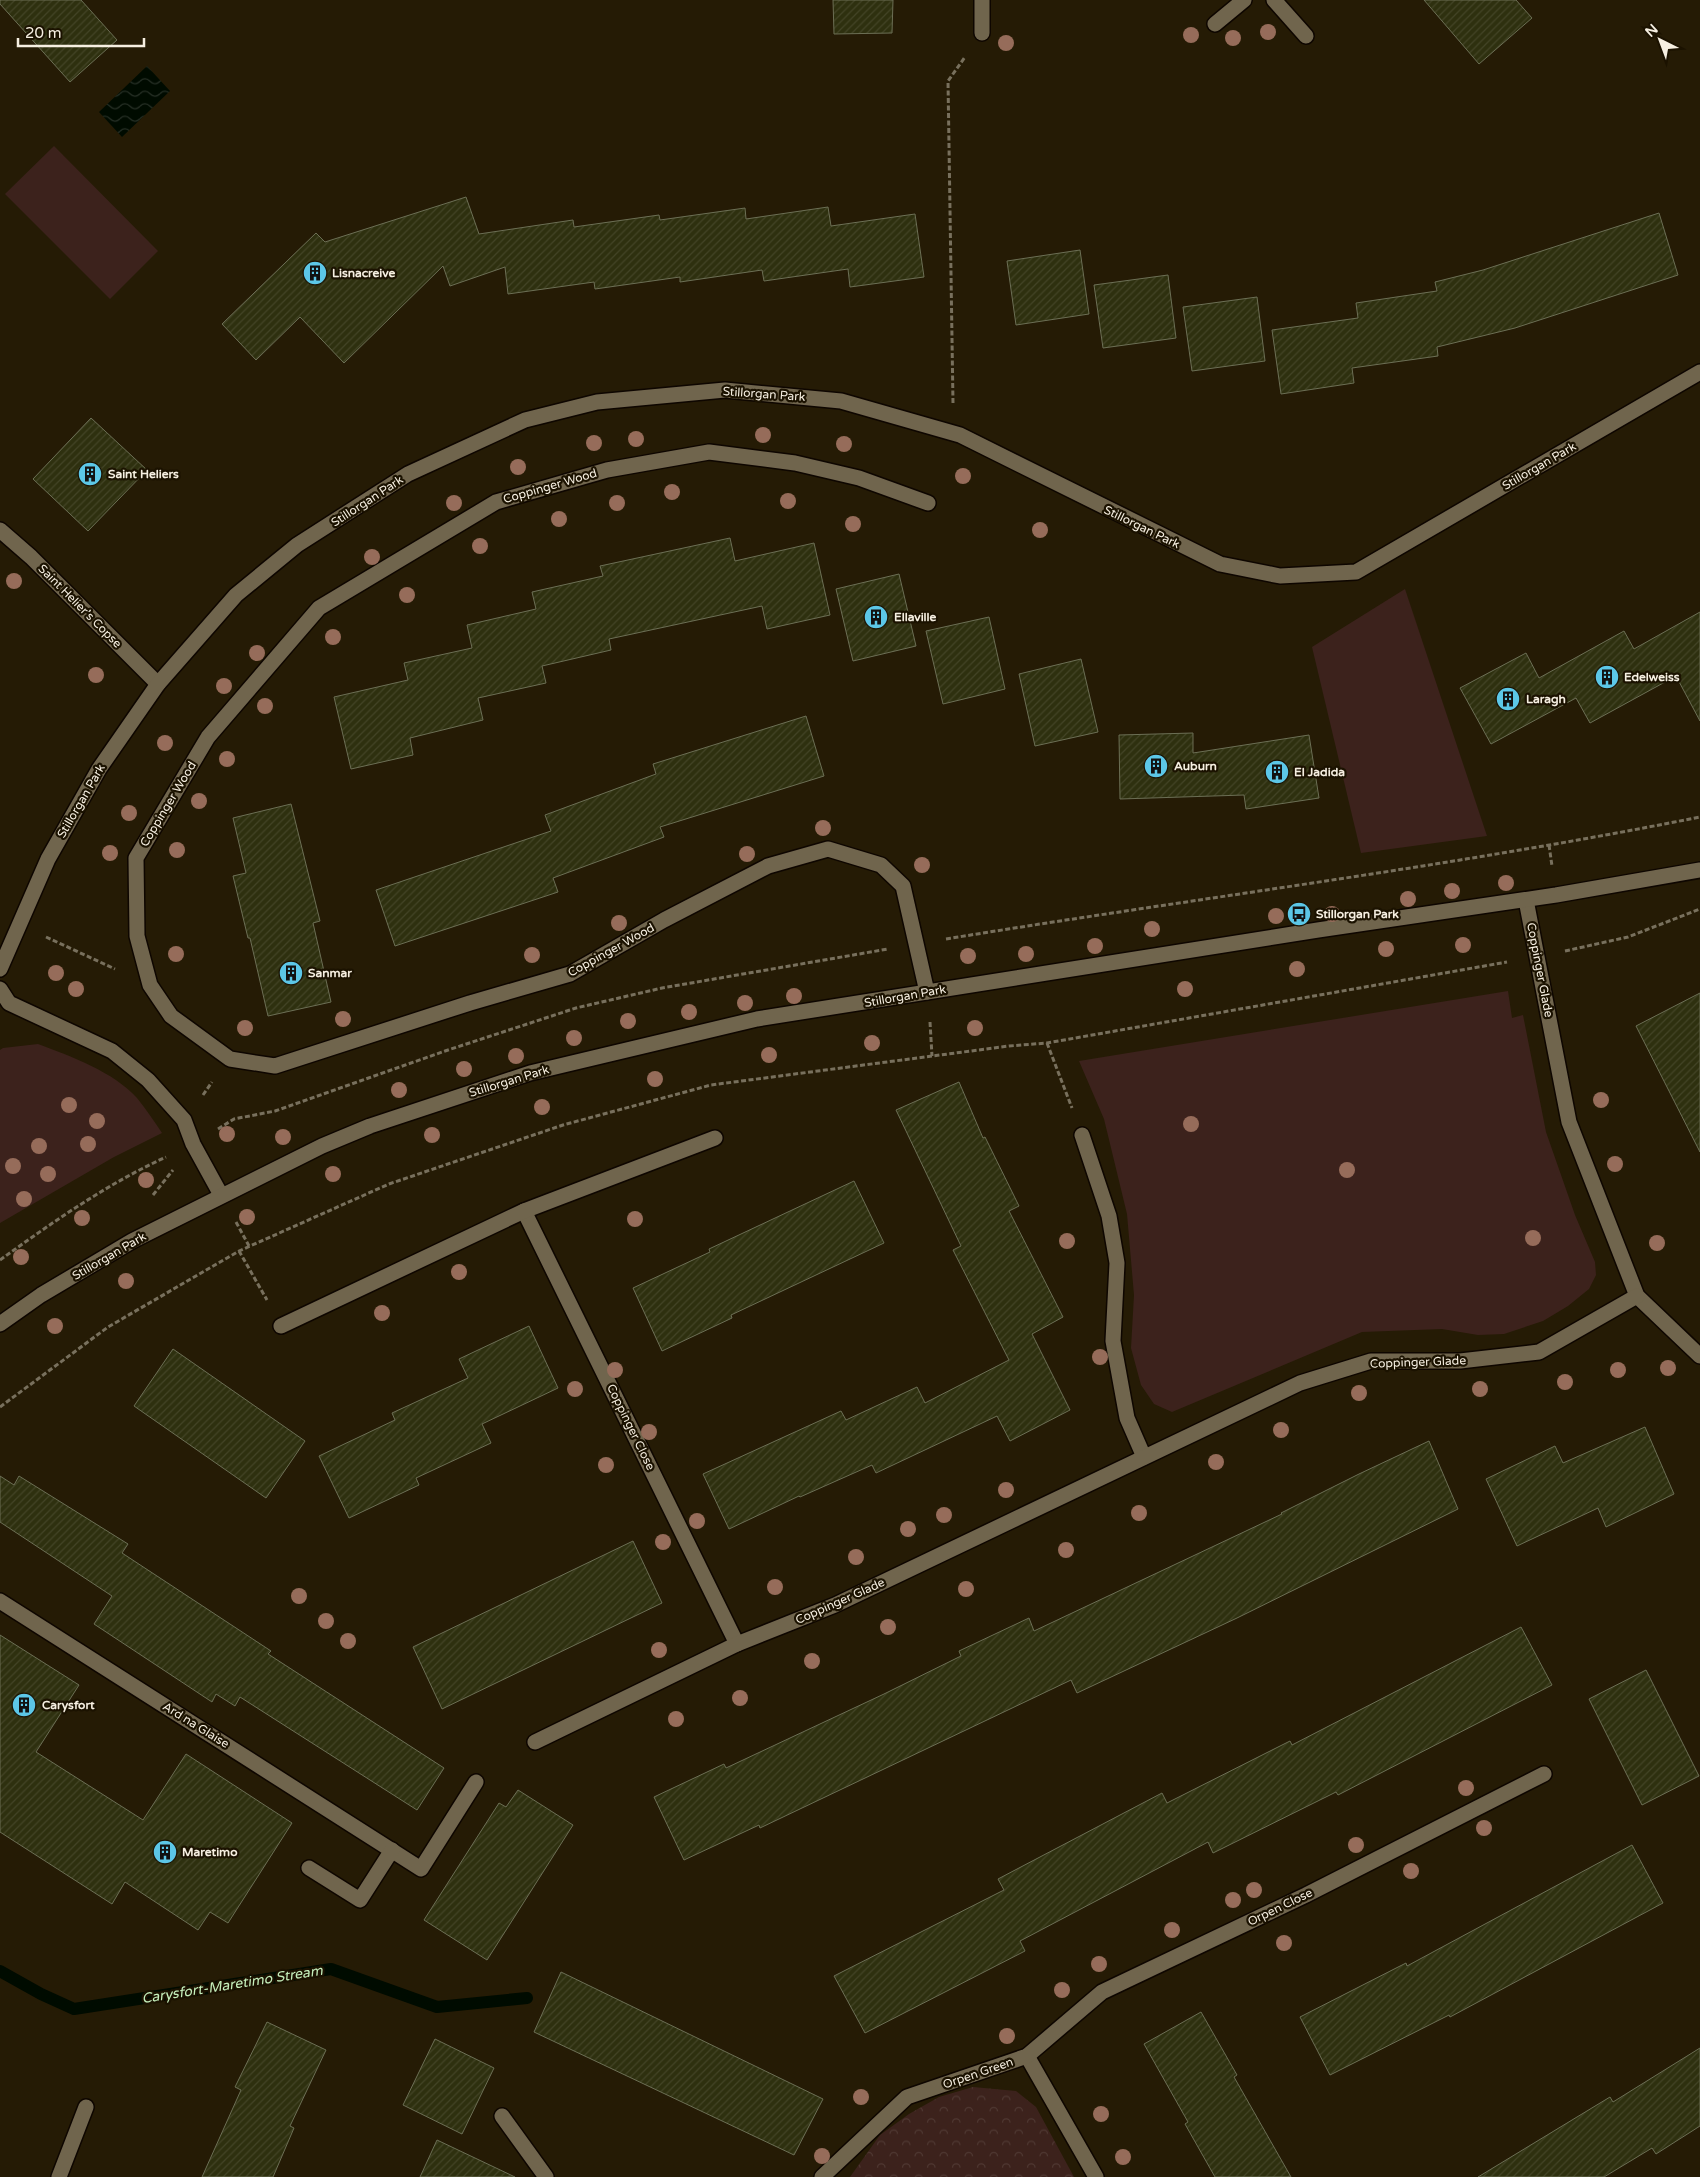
<svg xmlns="http://www.w3.org/2000/svg" width="1700" height="2177" viewBox="0 0 1700 2177" font-family="'Varela Round',sans-serif">
	<style>
		.grass { fill: #3c221c }
		.park { fill: url(#park-crowns) }
		.water { fill: url(#water-waves) }
		.lines { fill: none; stroke-linecap: round; stroke-linejoin: round }
		.stream { stroke: #000b00; stroke-width: 12 }
		.building { fill: url(#building-hatch); stroke: #6c6f55 }
		.street-casing { stroke: #0e0600; stroke-width: 18 }
		.secondary-casing { stroke: #0e0600; stroke-width: 18 }
		.path { stroke: #78705d; stroke-width: 3; stroke-dasharray: 5 2.5; stroke-linecap: butt }
		.street { stroke: #70654d; stroke-width: 15 }
		.secondary { stroke: #70654d; stroke-width: 15 }
		.tree { fill: #966c5a }
		.labels { text-anchor: middle; stroke-width: 4.5; stroke-linejoin: round; paint-order: stroke }
		.poi-label { font-size: 12px; font-weight: bold; fill: #f6efe1; stroke: #1b1200; text-anchor: start }
		.street-label { font-size: 12px; fill: #f6efe1; stroke: #1b1200 }
		.water-label { font-size: 14px; font-style: italic; fill: #c6f0bc; stroke: #1b1200 }
	</style>
	<defs>
		<pattern id="park-crowns" width="20" height="18" patternUnits="userSpaceOnUse" patternTransform="scale(1.25)"><rect width="20" height="18" fill="#3c221c"/><path d="M2 6a3 3 0 1 1 6 0M12 15a3 3 0 1 1 6 0" fill="none" stroke="#4f3832"/></pattern>
		<pattern id="water-waves" width="16" height="10" patternUnits="userSpaceOnUse" patternTransform="scale(1.25)"><rect width="16" height="10" fill="#000b00"/><path d="M0 5q4-4 8 0t8 0" fill="none" stroke="#262f25"/></pattern>
		<pattern id="building-hatch" width="6" height="6" patternUnits="userSpaceOnUse" patternTransform="scale(1.25)"><rect width="6" height="6" fill="#2e300f"/><path d="M-1 1l2-2M0 6l6-6M5 7l2-2" fill="none" stroke="#434426"/></pattern>
	</defs>
	<rect width="100%" height="100%" fill="#251b05"/>
	<!-- grass -->
	<g class="grass">
		<polygon points="54,146 158,251 110,299 5,194"/>
		<polygon points="1405,589 1487,836 1361,853 1312,647"/>
		<polygon points="1508,991 1512,1018 1523,1015 1546,1132 1575,1215 1595,1262 1596,1275 1589,1289 1568,1306 1543,1321 1504,1334 1478,1335 1442,1329 1362,1332 1172,1412 1154,1404 1141,1385 1131,1348 1134,1295 1127,1214 1104,1119 1079,1061"/>
		<path d="M38,1044C70,1056 114,1072 137,1098C146,1109 154,1121 162,1133L114,1157L0,1223V1050L3,1048Z"/>
	</g>
	<!-- park -->
	<polygon class="park" points="973,2087 1016,2091 1036,2107 1074,2177 850,2177 880,2135 909,2114 939,2097"/>
	<!-- water -->
	<polygon class="water" points="147,66 170,91 122,137 99,112"/>
	<g class="lines">
		<!-- stream -->
		<polyline class="stream" points="0,1971 41,1994 74,2009 331,1969 437,2007 527,1998"/>
	</g>
	<!-- building -->
	<g class="building">
		<polygon points="0,0 81,0 117,40 70,82 0,4"/>
		<polygon points="833,0 893,0 892,33 834,34"/>
		<polygon points="1424,0 1516,0 1532,18 1479,64"/>
		<polygon points="466,197 479,234 573,220 574,227 659,215 660,220 745,208 746,219 828,207 831,226 915,214 924,277 850,287 848,269 764,281 762,270 680,282 680,277 595,289 594,282 508,294 505,267 450,286 443,266 344,363 300,317 256,360 222,324 316,233 325,242"/>
		<polygon points="1659,213 1678,275 1515,328 1437,347 1438,356 1352,368 1354,383 1281,394 1272,330 1358,318 1356,303 1437,291 1435,282 1483,270"/>
		<polygon points="1080,250 1089,314 1016,325 1007,261"/>
		<polygon points="1168,275 1176,338 1103,348 1094,285"/>
		<polygon points="1257,297 1265,361 1192,371 1183,307"/>
		<polygon points="91,418 147,470 88,531 33,479"/>
		<polygon points="730,538 735,561 814,543 830,615 767,629 762,606 609,639 611,650 542,666 546,683 478,698 483,720 410,738 413,755 351,769 334,697 408,680 404,663 472,648 467,625 536,609 532,592 603,576 600,566"/>
		<polygon points="899,574 916,646 853,661 836,589"/>
		<polygon points="1700,612 1700,721 1676,676 1590,723 1576,698 1491,744 1460,688 1526,653 1539,678 1624,631 1634,649"/>
		<polygon points="989,617 1005,689 943,704 926,631"/>
		<polygon points="1081,659 1098,732 1035,746 1019,674"/>
		<polygon points="806,716 824,776 660,827 664,837 553,878 558,892 395,946 376,890 551,831 545,815 656,774 653,764"/>
		<polygon points="1193,733 1193,753 1309,735 1319,798 1246,809 1244,795 1120,799 1119,735"/>
		<polygon points="291,804 320,921 313,923 331,1002 268,1016 250,938 248,938 233,876 246,873 233,818"/>
		<polygon points="1700,993 1700,1152 1636,1026"/>
		<polygon points="959,1082 983,1138 985,1137 1019,1206 1009,1211 1063,1317 1032,1334 1070,1410 1010,1441 997,1416 876,1473 872,1465 800,1497 799,1496 729,1529 703,1474 841,1411 846,1420 917,1387 925,1403 1009,1360 953,1250 961,1246 896,1110"/>
		<polygon points="854,1181 884,1243 731,1315 732,1318 662,1351 633,1288 710,1252 709,1249"/>
		<polygon points="529,1326 558,1388 482,1424 491,1443 416,1478 419,1485 349,1518 319,1456 395,1420 392,1413 468,1378 459,1359"/>
		<polygon points="173,1349 305,1441 266,1498 134,1406"/>
		<polygon points="1645,1427 1674,1494 1606,1527 1598,1508 1517,1546 1486,1479 1555,1446 1563,1463"/>
		<polygon points="1429,1441 1458,1509 1237,1618 1077,1693 1071,1680 760,1828 759,1825 684,1860 654,1797 724,1764 726,1768 884,1694 961,1656 959,1651 1029,1618 1034,1631 1282,1514 1281,1513 1359,1474"/>
		<polygon points="0,1476 14,1485 19,1476 128,1544 122,1553 271,1651 268,1654 444,1768 417,1810 240,1697 235,1706 216,1694 212,1702 94,1624 112,1596 0,1522"/>
		<polygon points="633,1541 662,1603 442,1709 413,1647"/>
		<polygon points="1521,1627 1552,1685 1338,1795 1336,1792 1213,1853 1208,1842 1020,1941 1025,1951 865,2033 834,1976 1004,1890 998,1879 1162,1793 1167,1803 1290,1741 1292,1745"/>
		<polygon points="0,1635 79,1685 36,1752 143,1820 186,1754 292,1823 228,1923 210,1912 198,1930 125,1882 112,1904 0,1832"/>
		<polygon points="1646,1670 1699,1776 1642,1805 1589,1699"/>
		<polygon points="518,1790 573,1825 487,1960 424,1920 499,1803 506,1807"/>
		<polygon points="1632,1845 1663,1903 1450,2017 1449,2015 1330,2075 1300,2017 1406,1963 1407,1966"/>
		<polygon points="561,1972 823,2099 794,2155 534,2032"/>
		<polygon points="1201,2012 1237,2075 1234,2077 1291,2177 1215,2177 1185,2124 1188,2122 1144,2044"/>
		<polygon points="267,2022 326,2050 290,2126 294,2128 273,2177 202,2177 241,2090 235,2087"/>
		<polygon points="435,2039 494,2068 462,2134 403,2105"/>
		<polygon points="1700,2048 1700,2126 1656,2154 1652,2148 1604,2177 1478,2177 1610,2097 1613,2102"/>
		<polygon points="437,2140 515,2177 420,2177"/>
	</g>
	<g class="lines">
		<!-- street casing -->
		<g class="street-casing">
			<g id="street">
				<polyline points="1274,0 1306,36"/>
				<polyline points="1215,24 1244,0"/>
				<polyline points="982,33 982,0"/>
				<polyline points="0,530 31,557 158,684"/>
				<polyline points="1526,900 1569,1122 1637,1296 1700,1356"/>
				<polyline points="0,969 48,859 99,769 158,684 236,595 297,545 408,474 525,420 597,402 725,390 841,401 960,435 1220,564 1280,576 1356,572 1700,372"/>
				<polyline points="0,989 9,1003 112,1051 148,1080 184,1120 193,1144 221,1195"/>
				<polyline points="927,992 903,886 881,865 828,849 768,866 664,920 570,974 470,1003 275,1066 230,1059 171,1016 150,985 137,936 136,858 208,737 319,608 496,502 607,470 709,452 795,463 859,478 928,503"/>
				<polyline points="1082,1135 1109,1216 1117,1263 1113,1341 1127,1418 1144,1457"/>
				<polyline points="524,1211 737,1644"/>
				<polyline points="281,1326 524,1211 715,1138"/>
				<polyline points="0,1601 421,1869 476,1782"/>
				<polyline points="535,1742 737,1644 835,1605 1300,1383 1371,1361 1460,1361 1539,1352 1637,1296"/>
				<polyline points="309,1868 360,1900 392,1850"/>
				<polyline points="1027,2056 1096,2177"/>
				<polyline points="502,2116 546,2177"/>
				<polyline points="59,2177 86,2107"/>
				<polyline points="822,2177 907,2097 1027,2056 1102,1992 1306,1895 1544,1774"/>
			</g>
		</g>
		<!-- secondary casing -->
		<g class="secondary-casing">
			<polyline id="secondary" points="0,1324 41,1295 132,1241 322,1146 370,1126 530,1073 757,1019 1318,930 1556,895 1700,870"/>
		</g>
		<!-- path -->
		<g class="path">
			<polyline points="953,403 948,81 965,57"/>
			<polyline points="1549,845 1552,866"/>
			<polyline points="46,937 115,969"/>
			<path d="M946,939C1197,898 1450,867 1700,817"/>
			<polyline points="1565,951 1628,937 1700,909"/>
			<polyline points="930,1022 932,1056"/>
			<polyline points="1047,1043 1072,1108"/>
			<polyline points="203,1095 212,1082"/>
			<polyline points="218,1129 234,1119 275,1111 445,1051 576,1008 662,988 888,949"/>
			<polyline points="153,1195 173,1170"/>
			<polyline points="236,1222 249,1246"/>
			<polyline points="239,1251 267,1300"/>
			<path d="M0,1260C53,1222 107,1184 166,1157"/>
			<polyline points="0,1407 108,1327 239,1251 389,1184 563,1125 711,1085 1009,1046 1047,1043 1507,962"/>
		</g>
		<!-- street -->
		<use href="#street" class="street"/>
		<!-- secondary -->
		<use href="#secondary" class="secondary"/>
	</g>
	<!-- trees -->
	<g class="tree">
		<circle cx="1268" cy="32" r="8"/>
		<circle cx="1191" cy="35" r="8"/>
		<circle cx="1233" cy="38" r="8"/>
		<circle cx="1006" cy="43" r="8"/>
		<circle cx="763" cy="435" r="8"/>
		<circle cx="636" cy="439" r="8"/>
		<circle cx="594" cy="443" r="8"/>
		<circle cx="844" cy="444" r="8"/>
		<circle cx="518" cy="467" r="8"/>
		<circle cx="963" cy="476" r="8"/>
		<circle cx="672" cy="492" r="8"/>
		<circle cx="788" cy="501" r="8"/>
		<circle cx="454" cy="503" r="8"/>
		<circle cx="617" cy="503" r="8"/>
		<circle cx="559" cy="519" r="8"/>
		<circle cx="853" cy="524" r="8"/>
		<circle cx="1040" cy="530" r="8"/>
		<circle cx="480" cy="546" r="8"/>
		<circle cx="372" cy="557" r="8"/>
		<circle cx="14" cy="581" r="8"/>
		<circle cx="407" cy="595" r="8"/>
		<circle cx="333" cy="637" r="8"/>
		<circle cx="257" cy="653" r="8"/>
		<circle cx="96" cy="675" r="8"/>
		<circle cx="224" cy="686" r="8"/>
		<circle cx="265" cy="706" r="8"/>
		<circle cx="165" cy="743" r="8"/>
		<circle cx="227" cy="759" r="8"/>
		<circle cx="199" cy="801" r="8"/>
		<circle cx="129" cy="813" r="8"/>
		<circle cx="823" cy="828" r="8"/>
		<circle cx="177" cy="850" r="8"/>
		<circle cx="110" cy="853" r="8"/>
		<circle cx="747" cy="854" r="8"/>
		<circle cx="922" cy="865" r="8"/>
		<circle cx="1506" cy="883" r="8"/>
		<circle cx="1452" cy="891" r="8"/>
		<circle cx="1408" cy="899" r="8"/>
		<circle cx="1332" cy="914" r="8"/>
		<circle cx="1276" cy="916" r="8"/>
		<circle cx="619" cy="923" r="8"/>
		<circle cx="1152" cy="929" r="8"/>
		<circle cx="1463" cy="945" r="8"/>
		<circle cx="1095" cy="946" r="8"/>
		<circle cx="1386" cy="949" r="8"/>
		<circle cx="176" cy="954" r="8"/>
		<circle cx="1026" cy="954" r="8"/>
		<circle cx="532" cy="955" r="8"/>
		<circle cx="968" cy="956" r="8"/>
		<circle cx="1297" cy="969" r="8"/>
		<circle cx="56" cy="973" r="8"/>
		<circle cx="76" cy="989" r="8"/>
		<circle cx="1185" cy="989" r="8"/>
		<circle cx="794" cy="996" r="8"/>
		<circle cx="745" cy="1003" r="8"/>
		<circle cx="689" cy="1012" r="8"/>
		<circle cx="343" cy="1019" r="8"/>
		<circle cx="628" cy="1021" r="8"/>
		<circle cx="245" cy="1028" r="8"/>
		<circle cx="975" cy="1028" r="8"/>
		<circle cx="574" cy="1038" r="8"/>
		<circle cx="872" cy="1043" r="8"/>
		<circle cx="769" cy="1055" r="8"/>
		<circle cx="516" cy="1056" r="8"/>
		<circle cx="464" cy="1069" r="8"/>
		<circle cx="655" cy="1079" r="8"/>
		<circle cx="399" cy="1090" r="8"/>
		<circle cx="1601" cy="1100" r="8"/>
		<circle cx="69" cy="1105" r="8"/>
		<circle cx="542" cy="1107" r="8"/>
		<circle cx="97" cy="1121" r="8"/>
		<circle cx="1191" cy="1124" r="8"/>
		<circle cx="227" cy="1134" r="8"/>
		<circle cx="432" cy="1135" r="8"/>
		<circle cx="283" cy="1137" r="8"/>
		<circle cx="88" cy="1144" r="8"/>
		<circle cx="39" cy="1146" r="8"/>
		<circle cx="1615" cy="1164" r="8"/>
		<circle cx="13" cy="1166" r="8"/>
		<circle cx="1347" cy="1170" r="8"/>
		<circle cx="48" cy="1174" r="8"/>
		<circle cx="333" cy="1174" r="8"/>
		<circle cx="146" cy="1180" r="8"/>
		<circle cx="24" cy="1199" r="8"/>
		<circle cx="247" cy="1217" r="8"/>
		<circle cx="82" cy="1218" r="8"/>
		<circle cx="635" cy="1219" r="8"/>
		<circle cx="1533" cy="1238" r="8"/>
		<circle cx="1067" cy="1241" r="8"/>
		<circle cx="1657" cy="1243" r="8"/>
		<circle cx="21" cy="1257" r="8"/>
		<circle cx="459" cy="1272" r="8"/>
		<circle cx="126" cy="1281" r="8"/>
		<circle cx="382" cy="1313" r="8"/>
		<circle cx="55" cy="1326" r="8"/>
		<circle cx="1100" cy="1357" r="8"/>
		<circle cx="1668" cy="1368" r="8"/>
		<circle cx="615" cy="1370" r="8"/>
		<circle cx="1618" cy="1370" r="8"/>
		<circle cx="1565" cy="1382" r="8"/>
		<circle cx="575" cy="1389" r="8"/>
		<circle cx="1480" cy="1389" r="8"/>
		<circle cx="1359" cy="1393" r="8"/>
		<circle cx="1281" cy="1430" r="8"/>
		<circle cx="649" cy="1432" r="8"/>
		<circle cx="1216" cy="1462" r="8"/>
		<circle cx="606" cy="1465" r="8"/>
		<circle cx="1006" cy="1490" r="8"/>
		<circle cx="1139" cy="1513" r="8"/>
		<circle cx="944" cy="1515" r="8"/>
		<circle cx="697" cy="1521" r="8"/>
		<circle cx="908" cy="1529" r="8"/>
		<circle cx="663" cy="1542" r="8"/>
		<circle cx="1066" cy="1550" r="8"/>
		<circle cx="856" cy="1557" r="8"/>
		<circle cx="775" cy="1587" r="8"/>
		<circle cx="966" cy="1589" r="8"/>
		<circle cx="299" cy="1596" r="8"/>
		<circle cx="326" cy="1621" r="8"/>
		<circle cx="888" cy="1627" r="8"/>
		<circle cx="348" cy="1641" r="8"/>
		<circle cx="659" cy="1650" r="8"/>
		<circle cx="812" cy="1661" r="8"/>
		<circle cx="740" cy="1698" r="8"/>
		<circle cx="676" cy="1719" r="8"/>
		<circle cx="1466" cy="1788" r="8"/>
		<circle cx="1484" cy="1828" r="8"/>
		<circle cx="1356" cy="1845" r="8"/>
		<circle cx="1411" cy="1871" r="8"/>
		<circle cx="1254" cy="1890" r="8"/>
		<circle cx="1233" cy="1900" r="8"/>
		<circle cx="1172" cy="1930" r="8"/>
		<circle cx="1284" cy="1943" r="8"/>
		<circle cx="1099" cy="1964" r="8"/>
		<circle cx="1062" cy="1990" r="8"/>
		<circle cx="1007" cy="2036" r="8"/>
		<circle cx="861" cy="2097" r="8"/>
		<circle cx="1101" cy="2114" r="8"/>
		<circle cx="822" cy="2156" r="8"/>
		<circle cx="1123" cy="2157" r="8"/>
	</g>
	<!-- icons -->
	<defs>
		<g id="building-disc" transform="scale(1.25)"><circle r="9.5" fill="#5cc7e7" stroke="#1b1200"/><path d="M-4-6H4V6H1V3H-1V6H-4ZM-2.5-4.3h1.7v1.8h-1.7ZM.8-4.3h1.7v1.8H.8ZM-2.5-1h1.7V.8h-1.7ZM.8-1h1.7V.8H.8Z" fill="#111"/></g>
		<g id="bus-disc" transform="scale(1.25)"><circle r="9.5" fill="#5cc7e7" stroke="#1b1200"/><path d="M-5-6H5V4H4V6H2V4H-2V6H-4V4H-5ZM-3.5-4V0h7V-4ZM-3.5 1.2v1.5H-2V1.2ZM2 1.2v1.5H3.5V1.2Z" fill="#111"/></g>
	</defs>
	<g fill-rule="evenodd">
		<use href="#building-disc" x="315" y="273"/>
		<use href="#building-disc" x="90" y="474"/>
		<use href="#building-disc" x="876" y="617"/>
		<use href="#building-disc" x="1607" y="677"/>
		<use href="#building-disc" x="1508" y="699"/>
		<use href="#building-disc" x="1156" y="766"/>
		<use href="#building-disc" x="1277" y="772"/>
		<use href="#bus-disc" x="1299" y="914"/>
		<use href="#building-disc" x="291" y="973"/>
		<use href="#building-disc" x="24" y="1705"/>
		<use href="#building-disc" x="165" y="1852"/>
	</g>
	<g class="labels">
		<!-- poi labels -->
		<g class="poi-label">
			<text x="332" y="277">Lisnacreive</text>
			<text x="108" y="478">Saint Heliers</text>
			<text x="894" y="621">Ellaville</text>
			<text x="1624" y="681">Edelweiss</text>
			<text x="1526" y="703">Laragh</text>
			<text x="1174" y="770">Auburn</text>
			<text x="1294" y="776">El Jadida</text>
			<text x="1316" y="918">Stillorgan Park</text>
			<text x="308" y="977">Sanmar</text>
			<text x="42" y="1709">Carysfort</text>
			<text x="182" y="1856">Maretimo</text>
		</g>
		<!-- street labels -->
		<g class="street-label">
			<text transform="translate(764 394) rotate(4)" y="4">Stillorgan Park</text>
			<text transform="translate(1539 466) rotate(-30)" y="4">Stillorgan Park</text>
			<text transform="translate(550 486) rotate(-16)" y="4">Coppinger Wood</text>
			<text transform="translate(367 501) rotate(-33)" y="4">Stillorgan Park</text>
			<text transform="translate(1142 527) rotate(26)" y="4">Stillorgan Park</text>
			<text transform="translate(80 606) rotate(45)" y="4">Saint Helier's Copse</text>
			<text transform="translate(81 801) rotate(-60)" y="4">Stillorgan Park</text>
			<text transform="translate(168 804) rotate(-59)" y="4">Coppinger Wood</text>
			<text transform="translate(611 950) rotate(-29)" y="4">Coppinger Wood</text>
			<text transform="translate(1540 970) rotate(79)" y="4">Coppinger Glade</text>
			<text transform="translate(905 996) rotate(-10)" y="4">Stillorgan Park</text>
			<text transform="translate(509 1081) rotate(-17)" y="4">Stillorgan Park</text>
			<text transform="translate(109 1256) rotate(-30)" y="4">Stillorgan Park</text>
			<text transform="translate(1418 1362) rotate(-2)" y="4">Coppinger Glade</text>
			<text transform="translate(631 1427) rotate(64)" y="4">Coppinger Close</text>
			<text transform="translate(840 1601) rotate(-24)" y="4">Coppinger Glade</text>
			<text transform="translate(196 1725) rotate(32)" y="4">Ard na Glaise</text>
			<text transform="translate(1280 1907) rotate(-26)" y="4">Orpen Close</text>
			<text transform="translate(978 2073) rotate(-19)" y="4">Orpen Green</text>
		</g>
		<!-- water labels -->
		<g class="water-label">
			<text transform="translate(232 1984) rotate(-9)" y="5">Carysfort-Maretimo Stream</text>
		</g>
	</g>
	<!-- north arrow -->
	<g transform="translate(1660 40) rotate(318)" stroke="#1b1200" stroke-width="4" paint-order="stroke">
	<path d="M0-4L9 19L0 12L-9 19Z" fill="#f6efe1"/>
	<text y="-8" font-size="14" font-weight="bold" text-anchor="middle" fill="#f6efe1">N</text>
	</g>
	<!-- scale -->
	<path d="M18 38v8h126v-8" fill="none" stroke="#f6efe1" stroke-width="2.5"/>
	<text x="25" y="38" font-size="15" fill="#f6efe1" stroke="#1b1200" stroke-width="4" paint-order="stroke">20 m</text>
</svg>
